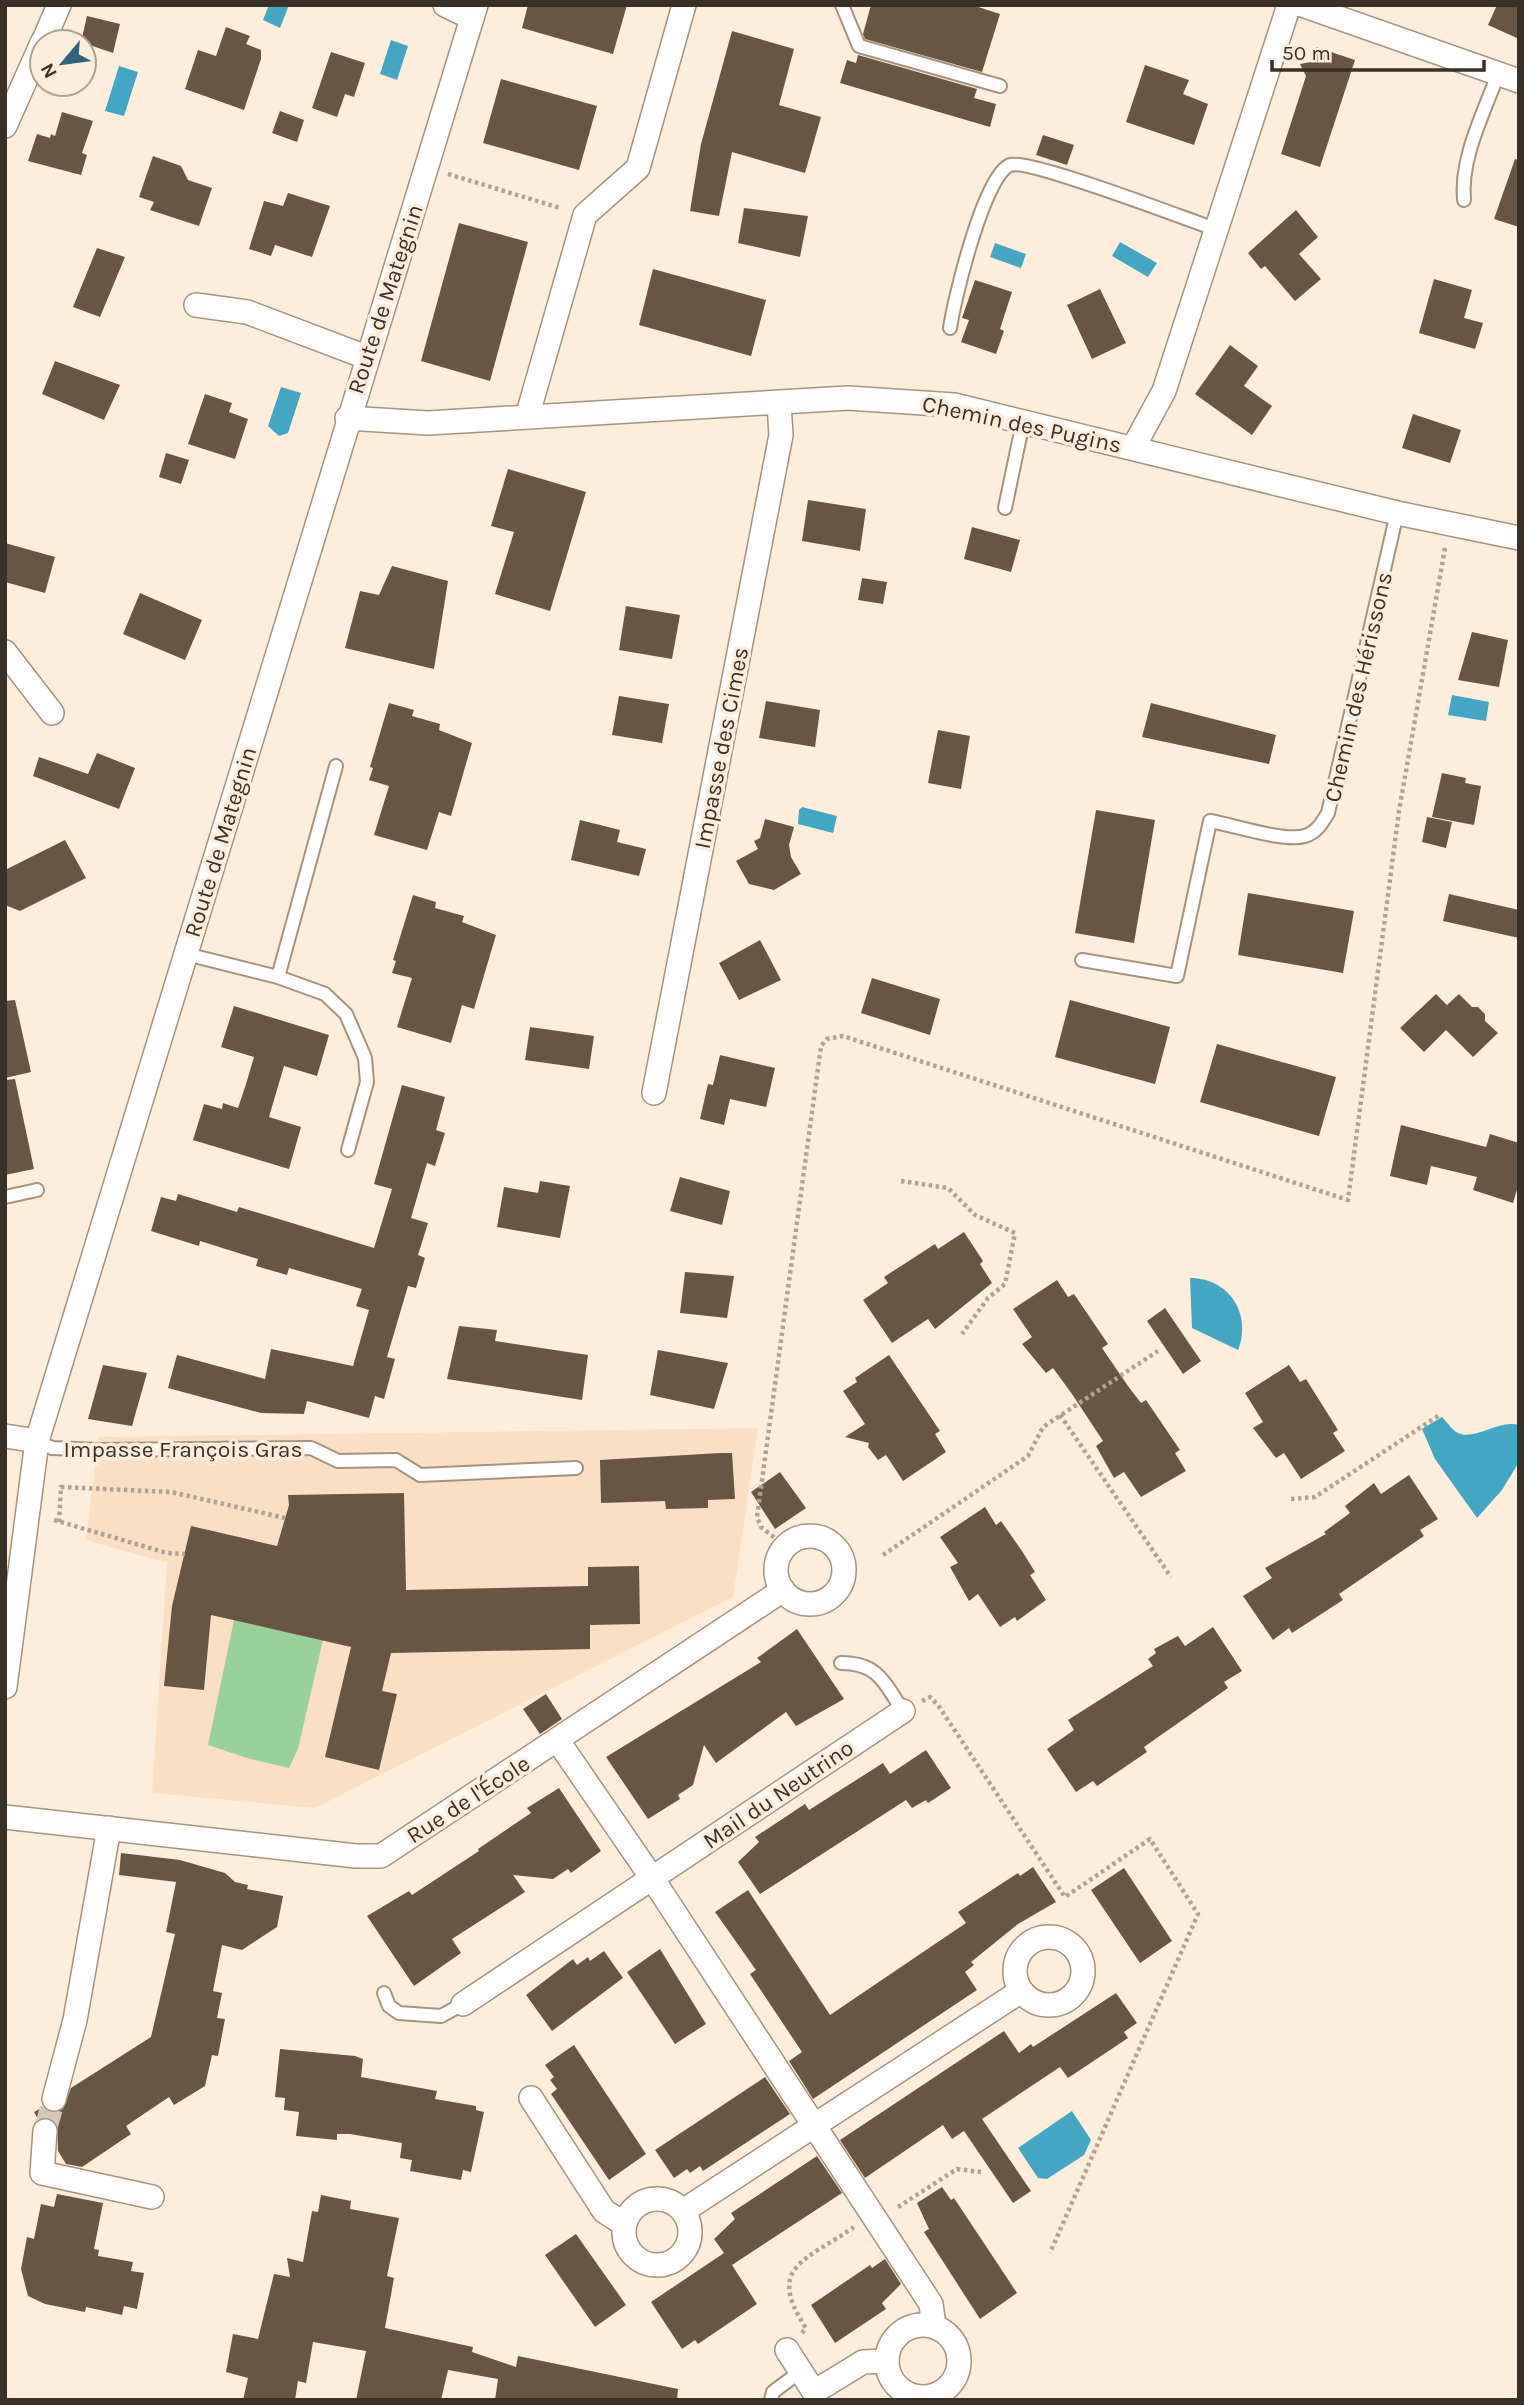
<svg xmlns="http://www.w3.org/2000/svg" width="1524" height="2405" viewBox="0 0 1524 2405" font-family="Karla,sans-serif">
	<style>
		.built { fill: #fadfc2 }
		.green { fill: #99d298 }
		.water { fill: #42a6c5 }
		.building { fill: #685643 }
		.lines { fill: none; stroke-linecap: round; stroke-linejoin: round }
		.street-tunnel { stroke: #d7c7b6; stroke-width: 23; stroke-dasharray: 23 11; stroke-linecap: butt }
		.lane-casing { stroke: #a6927d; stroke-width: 16 }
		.street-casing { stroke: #a6927d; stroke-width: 26 }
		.path { stroke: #afa293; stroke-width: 4.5; stroke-dasharray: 3.5 3.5; stroke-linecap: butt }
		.lane { stroke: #fff; stroke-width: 12 }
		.street { stroke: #fff; stroke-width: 23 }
		.labels { text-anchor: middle; stroke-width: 7; stroke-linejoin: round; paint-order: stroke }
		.street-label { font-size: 23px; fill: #393128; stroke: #feedda }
	</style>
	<rect width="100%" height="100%" fill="#feedda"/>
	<!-- built -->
	<polygon class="built" points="758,1428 733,1597 315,1808 152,1793 167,1563 86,1540 99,1437"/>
	<!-- green -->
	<polygon class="green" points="234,1620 323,1640 298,1749 289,1768 247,1758 208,1745"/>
	<!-- water -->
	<g class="water">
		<polygon points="269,5 289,5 280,28 263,20"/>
		<polygon points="391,40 408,46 397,80 380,74"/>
		<polygon points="119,66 138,72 124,116 105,111"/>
		<polygon points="1120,242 1157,263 1148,277 1112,256"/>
		<polygon points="995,243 1026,254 1021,268 990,257"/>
		<polygon points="281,387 301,393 288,433 279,436 268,426"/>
		<polygon points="1452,695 1489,702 1486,721 1448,715"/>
		<polygon points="802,807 837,816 833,833 798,824 799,810"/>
		<path d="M1190,1278C1229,1278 1252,1314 1238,1350L1192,1328Z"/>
		<path d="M1442,1417C1447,1422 1452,1430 1458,1433C1474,1441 1499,1419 1519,1425V1462L1502,1490L1477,1518L1435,1459L1422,1429Z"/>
		<polygon points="1072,2111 1091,2140 1084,2155 1047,2179 1038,2178 1018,2148"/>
	</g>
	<!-- building -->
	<g class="building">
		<polygon points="528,5 627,5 613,54 522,28"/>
		<polygon points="871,5 972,5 1000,14 982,72 865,39 863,34"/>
		<polygon points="1497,5 1519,5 1519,39 1488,25"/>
		<polygon points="87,16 120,24 113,53 81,42"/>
		<polygon points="226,27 250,36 246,44 261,50 261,59 244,110 185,89 198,50 216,56"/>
		<polygon points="732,31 794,49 779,105 821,117 805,173 732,152 719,216 690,211 701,144"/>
		<polygon points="1316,47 1355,60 1320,167 1281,154 1306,76 1300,64 1311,62"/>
		<polygon points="331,52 365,63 354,97 345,94 337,117 312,108"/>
		<polygon points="858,55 977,89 974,98 996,104 990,127 840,83 847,60 856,63"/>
		<polygon points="1145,65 1189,80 1183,94 1208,104 1194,145 1126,122"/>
		<polygon points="501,79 597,106 579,170 483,143"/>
		<polygon points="280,111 304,120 297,142 272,133"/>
		<polygon points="62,112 93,121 82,153 87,155 81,175 28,161 37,134 50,138 51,134 55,136"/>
		<polygon points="1043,135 1074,145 1067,165 1036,155"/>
		<polygon points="153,156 181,166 188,180 212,188 199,226 150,210 154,202 139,197"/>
		<polygon points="1515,159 1519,160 1519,227 1494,219"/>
		<polygon points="288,193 330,206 312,257 275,245 271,256 249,249 264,201 283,206"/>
		<polygon points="744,208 808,216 800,257 738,243"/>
		<polygon points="1296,210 1318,237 1299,254 1321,279 1295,301 1265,266 1261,269 1248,253"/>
		<polygon points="459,223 528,242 490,381 421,361"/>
		<polygon points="97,248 125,257 100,317 73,307"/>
		<polygon points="653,269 766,300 751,356 639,325"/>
		<polygon points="1434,279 1472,290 1464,318 1483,323 1475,349 1419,333"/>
		<polygon points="975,280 1012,292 1000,329 1004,331 996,354 961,342 969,320 962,318"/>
		<polygon points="1100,289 1126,343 1092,359 1067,305"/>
		<polygon points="1230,345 1258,366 1244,386 1272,406 1252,435 1195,394"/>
		<polygon points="55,361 120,385 104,420 42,394"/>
		<polygon points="205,394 232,403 229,412 248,419 235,459 188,444"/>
		<polygon points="1413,414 1461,430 1450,463 1402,448"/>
		<polygon points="166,453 189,460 181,484 159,477"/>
		<polygon points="508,469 586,492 550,611 495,594 514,532 491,526"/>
		<polygon points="808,500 866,509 860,551 802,541"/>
		<polygon points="972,527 1020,540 1011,572 964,559"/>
		<polygon points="5,543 55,557 45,593 5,582"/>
		<polygon points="392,566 448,581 434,669 345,648 360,591 379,595"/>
		<polygon points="862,578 887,582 883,604 858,600"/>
		<polygon points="140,593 202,620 185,660 123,634"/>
		<polygon points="626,606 680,615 672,659 619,650"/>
		<polygon points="1472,632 1508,640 1499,687 1458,680"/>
		<polygon points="619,696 669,704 662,743 612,735"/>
		<polygon points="766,701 820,710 815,747 759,738"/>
		<polygon points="389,703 414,710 412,716 440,724 439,730 472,743 451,816 439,812 427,850 374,835 389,786 369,780 373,768 370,767"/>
		<polygon points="1151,703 1276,735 1269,764 1142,737"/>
		<polygon points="938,730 970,736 961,789 928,783"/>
		<polygon points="97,753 135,768 119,809 33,776 39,757 88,774"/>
		<polygon points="1442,773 1466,778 1465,783 1481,786 1474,825 1432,817"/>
		<polygon points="1096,810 1155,820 1134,943 1075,933"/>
		<polygon points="1427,817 1452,822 1446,848 1422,842"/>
		<polygon points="765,819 794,827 789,845 791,857 801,874 774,890 749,884 736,861 758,849 754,841 760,838"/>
		<polygon points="580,820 620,830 617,842 646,849 639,876 571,860"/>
		<polygon points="65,840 86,878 20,911 5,905 5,870"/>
		<polygon points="1248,893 1354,911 1343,973 1238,955"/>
		<polygon points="1449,894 1519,910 1519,938 1443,921"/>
		<polygon points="413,895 436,902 435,908 464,916 462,922 496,935 474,1009 462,1005 451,1043 397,1027 412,978 392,973 396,961 393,960"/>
		<polygon points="760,940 781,980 739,1000 719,963"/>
		<polygon points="872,978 940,999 930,1035 861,1013"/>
		<polygon points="1436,994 1447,1005 1459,994 1472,1007 1478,1007 1485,1014 1485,1021 1498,1033 1473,1057 1446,1030 1424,1052 1400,1028"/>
		<polygon points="15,1000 31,1072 5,1078 5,1001"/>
		<polygon points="1070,1000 1170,1027 1155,1084 1055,1057"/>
		<polygon points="234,1006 329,1035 317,1076 284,1066 269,1117 301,1127 289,1169 193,1140 204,1104 222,1109 223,1103 238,1108 246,1084 254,1057 221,1047"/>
		<polygon points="530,1027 594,1036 589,1069 525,1060"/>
		<polygon points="1217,1044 1336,1077 1319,1136 1200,1102"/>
		<polygon points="720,1055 775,1068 766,1107 730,1099 724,1125 700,1119 708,1084 713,1085"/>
		<polygon points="15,1079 34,1169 5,1175 5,1080"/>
		<polygon points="402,1085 445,1097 436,1130 445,1133 435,1166 427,1163 411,1218 428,1223 418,1255 425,1258 416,1288 408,1286 387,1357 395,1359 384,1399 375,1396 369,1418 307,1401 304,1414 261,1413 168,1388 177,1355 265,1379 271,1349 353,1366 369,1310 356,1306 362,1289 289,1268 287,1275 256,1266 258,1259 200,1241 199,1246 151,1231 161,1197 176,1201 178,1194 237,1212 239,1207 374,1248 392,1189 374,1184"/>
		<polygon points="1401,1125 1486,1147 1490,1134 1519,1143 1519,1183 1513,1203 1473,1190 1477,1177 1431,1166 1427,1185 1390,1176"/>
		<polygon points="680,1177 730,1191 722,1225 670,1211"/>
		<polygon points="540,1181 570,1186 560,1238 497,1227 504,1187 538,1193"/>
		<polygon points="964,1232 983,1261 980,1264 992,1283 935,1329 928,1319 892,1343 863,1300 888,1283 884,1277 935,1244 938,1249"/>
		<polygon points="685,1272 734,1276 727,1318 680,1313"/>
		<polygon points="1057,1280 1068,1297 1074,1294 1108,1344 1102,1348 1128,1386 1141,1403 1146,1400 1180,1450 1175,1453 1186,1471 1141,1497 1124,1472 1114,1478 1096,1446 1103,1441 1072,1394 1053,1368 1046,1373 1022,1344 1032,1337 1013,1309"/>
		<polygon points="1165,1308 1201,1361 1183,1374 1147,1321"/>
		<polygon points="459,1326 497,1330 495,1341 588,1355 582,1400 447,1379"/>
		<polygon points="658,1350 728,1363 714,1409 650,1395"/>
		<polygon points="889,1355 940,1431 935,1434 946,1452 903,1481 886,1455 878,1460 868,1447 869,1443 845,1437 865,1424 843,1391 857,1382 855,1378"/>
		<polygon points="103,1365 147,1373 132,1426 88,1419"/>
		<polygon points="1289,1365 1300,1382 1306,1379 1338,1430 1333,1433 1345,1451 1301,1479 1284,1453 1276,1458 1253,1428 1263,1422 1245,1393"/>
		<polygon points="720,1453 732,1453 735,1499 708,1500 708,1508 666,1509 665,1501 601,1503 600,1460"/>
		<polygon points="780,1472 806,1508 775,1529 751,1492"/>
		<polygon points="1409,1475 1438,1519 1420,1530 1424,1536 1339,1594 1343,1600 1292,1633 1289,1628 1273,1640 1243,1596 1272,1578 1265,1568 1326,1534 1324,1532 1350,1513 1345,1506 1374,1483 1381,1494"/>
		<polygon points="404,1493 406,1590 588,1586 588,1567 639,1566 640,1624 590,1625 590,1649 391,1653 382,1691 397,1694 379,1770 325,1757 351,1647 211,1615 204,1690 164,1686 172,1606 191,1526 277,1546 289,1505 288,1495"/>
		<polygon points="985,1507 996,1525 1001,1521 1022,1551 1035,1572 1030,1575 1046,1600 1017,1621 1015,1617 1000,1627 978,1594 969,1601 950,1567 958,1563 940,1537"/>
		<polygon points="1213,1627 1242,1671 1224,1682 1228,1688 1144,1747 1147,1752 1097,1786 1093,1781 1076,1792 1047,1749 1074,1730 1068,1720 1153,1666 1148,1659 1156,1653 1154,1649 1178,1636 1185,1646"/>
		<polygon points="797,1629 844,1699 796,1726 786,1712 716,1763 704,1745 693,1785 678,1795 680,1799 648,1819 606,1757 761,1662 757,1658"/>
		<polygon points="546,1694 562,1719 540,1734 523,1709"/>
		<polygon points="926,1750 951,1788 928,1803 926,1800 912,1808 906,1800 760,1894 738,1862 759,1842 755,1837 805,1804 809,1810 883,1763 890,1774"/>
		<polygon points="559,1788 601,1851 571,1873 568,1869 553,1879 513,1875 525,1892 452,1939 461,1953 414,1986 367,1916 409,1891 412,1895 479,1851 478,1849 531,1813 527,1808"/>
		<polygon points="121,1853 180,1860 225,1873 235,1882 248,1885 247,1889 283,1896 277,1927 242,1950 222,1945 213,1991 222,1993 217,2018 225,2019 218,2056 212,2055 205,2086 174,2105 169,2097 126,2126 131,2134 82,2167 66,2164 58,2151 57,2124 47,2117 38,2119 34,2112 43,2107 51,2113 63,2109 71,2088 151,2037 175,1934 166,1932 176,1882 119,1875"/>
		<polygon points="1033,1867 1056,1902 1018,1924 971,1962 974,1965 965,1972 977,1990 813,2099 789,2061 802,2052 750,1974 756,1970 715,1912 748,1890 830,2015 966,1923 958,1912 1018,1873 1020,1876"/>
		<polygon points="1124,1868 1172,1941 1140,1963 1091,1890"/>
		<polygon points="660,1949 706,2024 675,2044 627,1972"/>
		<polygon points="604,1951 623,1978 552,2031 526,1995 573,1959 577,1965 588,1957 590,1961"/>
		<polygon points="1116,1993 1137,2023 1124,2032 1128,2038 1068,2078 1060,2067 982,2119 1031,2191 1013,2203 964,2131 952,2139 943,2125 865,2178 840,2140 1004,2031 1019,2053 1031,2044 1033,2047"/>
		<polygon points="574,2045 646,2154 609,2180 551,2094 557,2089 550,2080 554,2077 545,2065"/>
		<polygon points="280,2049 355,2056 363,2059 361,2077 437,2091 435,2099 476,2106 476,2110 484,2112 471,2172 463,2170 461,2180 410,2171 412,2160 400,2158 402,2143 350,2134 337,2134 337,2140 296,2136 299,2112 284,2110 285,2098 275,2097"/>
		<polygon points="765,2077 790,2114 703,2171 700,2166 690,2173 687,2169 674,2178 655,2150"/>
		<polygon points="817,2156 842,2193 732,2265 757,2304 698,2344 695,2340 682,2349 651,2302 724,2253 714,2239 735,2219 731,2213"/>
		<polygon points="942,2187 951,2200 954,2198 1017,2293 980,2319 924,2232 929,2229 917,2203"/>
		<polygon points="57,2194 103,2203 94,2249 99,2250 98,2256 133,2262 131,2271 144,2273 137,2309 124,2306 122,2315 86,2307 85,2312 45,2304 28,2296 21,2269 27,2237 34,2239 41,2204 54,2207"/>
		<polygon points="321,2195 351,2201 350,2209 399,2218 387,2276 394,2278 385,2328 473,2347 472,2352 516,2367 518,2356 678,2389 677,2400 495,2400 498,2379 448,2370 441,2400 356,2400 366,2351 313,2342 306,2383 298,2381 295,2400 243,2400 248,2378 226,2372 233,2334 258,2339 274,2274 290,2277 287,2258 303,2262 312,2211 318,2212"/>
		<polygon points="576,2234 626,2305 595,2327 545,2255"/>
		<polygon points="885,2259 901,2284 882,2303 886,2309 835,2343 811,2305 870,2265 872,2268"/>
	</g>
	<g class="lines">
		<!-- street-tunnel -->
		<polyline class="street-tunnel" points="45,2131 54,2099"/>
		<!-- lane casing -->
		<g class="lane-casing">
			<g id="lane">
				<polyline points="842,5 859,46 1000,86"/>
				<path d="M1464,200C1460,158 1484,113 1498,74"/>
				<path d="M950,328C954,300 984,175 1010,165C1028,158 1186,219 1215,229"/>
				<polyline points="1005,508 1023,422"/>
				<polyline points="186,954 278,977 325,994 346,1014 365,1058 367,1082 348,1150"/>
				<path d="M1082,960L1177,976L1210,821C1234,825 1283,842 1305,836C1317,832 1322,823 1328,813L1397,513"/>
				<polyline points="278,977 336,766"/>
				<polyline points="5,1197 37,1190"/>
				<polyline points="37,1441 52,1448 98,1450 311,1448 338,1461 396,1460 420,1475 576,1468"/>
				<path d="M841,1663C878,1663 884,1682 903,1711"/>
				<polyline points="384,1993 389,2006 399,2013 441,2016 463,2004"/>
				<polyline points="771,2400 773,2392 801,2371"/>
			</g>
		</g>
		<!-- street casing -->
		<g class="street-casing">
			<g id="street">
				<polyline points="445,5 472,18"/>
				<polyline points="1302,5 1519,81"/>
				<polyline points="43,42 59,5"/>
				<polyline points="5,126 42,43"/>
				<polyline points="196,305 247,312 366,357"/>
				<polyline points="527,417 585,215 638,168 684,5"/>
				<polyline points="347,418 428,423 848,398 954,405 1397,513 1519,538"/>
				<polyline points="1133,448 1164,391 1289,5"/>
				<polyline points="5,652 52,713"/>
				<polyline points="654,1093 781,435 779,403"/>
				<polyline points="5,1436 37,1441"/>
				<circle cx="810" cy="1570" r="34"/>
				<polyline points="5,1687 37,1441 476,5"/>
				<polyline points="558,1741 652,1878 931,2304 934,2326"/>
				<polyline points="5,1817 356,1856 381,1856 783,1590"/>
				<circle cx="1049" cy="1971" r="34"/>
				<polyline points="463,2004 903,1711"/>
				<polyline points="531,2098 604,2211 624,2224"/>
				<polyline points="54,2099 75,2020 109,1828"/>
				<polyline points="45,2131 42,2173 152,2197"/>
				<circle cx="657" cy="2232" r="33"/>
				<polyline points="683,2211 1021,1991"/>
				<circle cx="923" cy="2361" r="36"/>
				<polyline points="787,2350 814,2392 863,2362 887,2361"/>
			</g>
		</g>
		<!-- path -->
		<g class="path">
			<polyline points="448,174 560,208"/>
			<polyline points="901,1181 948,1188 975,1215 1015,1233 1005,1284 988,1298 962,1334"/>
			<polyline points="1060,1415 1171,1577"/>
			<polyline points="1291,1499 1315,1497 1441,1414"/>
			<polyline points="54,1520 167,1553 185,1554"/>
			<polyline points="59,1522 61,1487 171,1492 285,1518"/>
			<polyline points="785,1546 761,1527 757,1517 821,1046 827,1039 843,1036 1348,1200 1399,811 1445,548"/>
			<polyline points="883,1555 1028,1456 1043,1427 1158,1351"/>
			<polyline points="922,1701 930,1697 938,1705 1065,1897 1150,1839 1198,1914 1050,2253"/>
			<polyline points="898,2207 957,2169 981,2172"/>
			<path d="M802,2333L806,2328C765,2266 806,2261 854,2227"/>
		</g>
		<!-- lane -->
		<use href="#lane" class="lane"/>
		<!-- street -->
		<use href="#street" class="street"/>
	</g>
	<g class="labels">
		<!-- street labels -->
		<g class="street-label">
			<text transform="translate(385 299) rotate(-72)" y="8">Route de Mategnin</text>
			<text transform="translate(1022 424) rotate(12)" y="8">Chemin des Pugins</text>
			<text transform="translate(1358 687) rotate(-77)" y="8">Chemin des Hérissons</text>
			<text transform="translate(721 748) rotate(-79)" y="8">Impasse des Cimes</text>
			<text transform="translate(220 842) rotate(-73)" y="8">Route de Mategnin</text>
			<text x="183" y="1457">Impasse François Gras</text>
			<text transform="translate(778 1794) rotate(-34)" y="8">Mail du Neutrino</text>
			<text transform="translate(468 1799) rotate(-33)" y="8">Rue de l'École</text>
		</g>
	</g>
	<!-- border -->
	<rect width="1524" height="2405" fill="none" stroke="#393128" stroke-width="14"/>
	<!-- north arrow -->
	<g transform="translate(63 63) rotate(241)"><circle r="33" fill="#feedda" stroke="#afa293" stroke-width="2"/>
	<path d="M0-5L12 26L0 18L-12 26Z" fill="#2c637e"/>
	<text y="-10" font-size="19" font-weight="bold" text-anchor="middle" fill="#393128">N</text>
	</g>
	<!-- scale -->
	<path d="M1272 60v10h212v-10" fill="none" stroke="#393128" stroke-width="3.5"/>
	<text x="1282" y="60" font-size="21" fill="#393128" stroke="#feedda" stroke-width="5" paint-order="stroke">50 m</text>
</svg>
